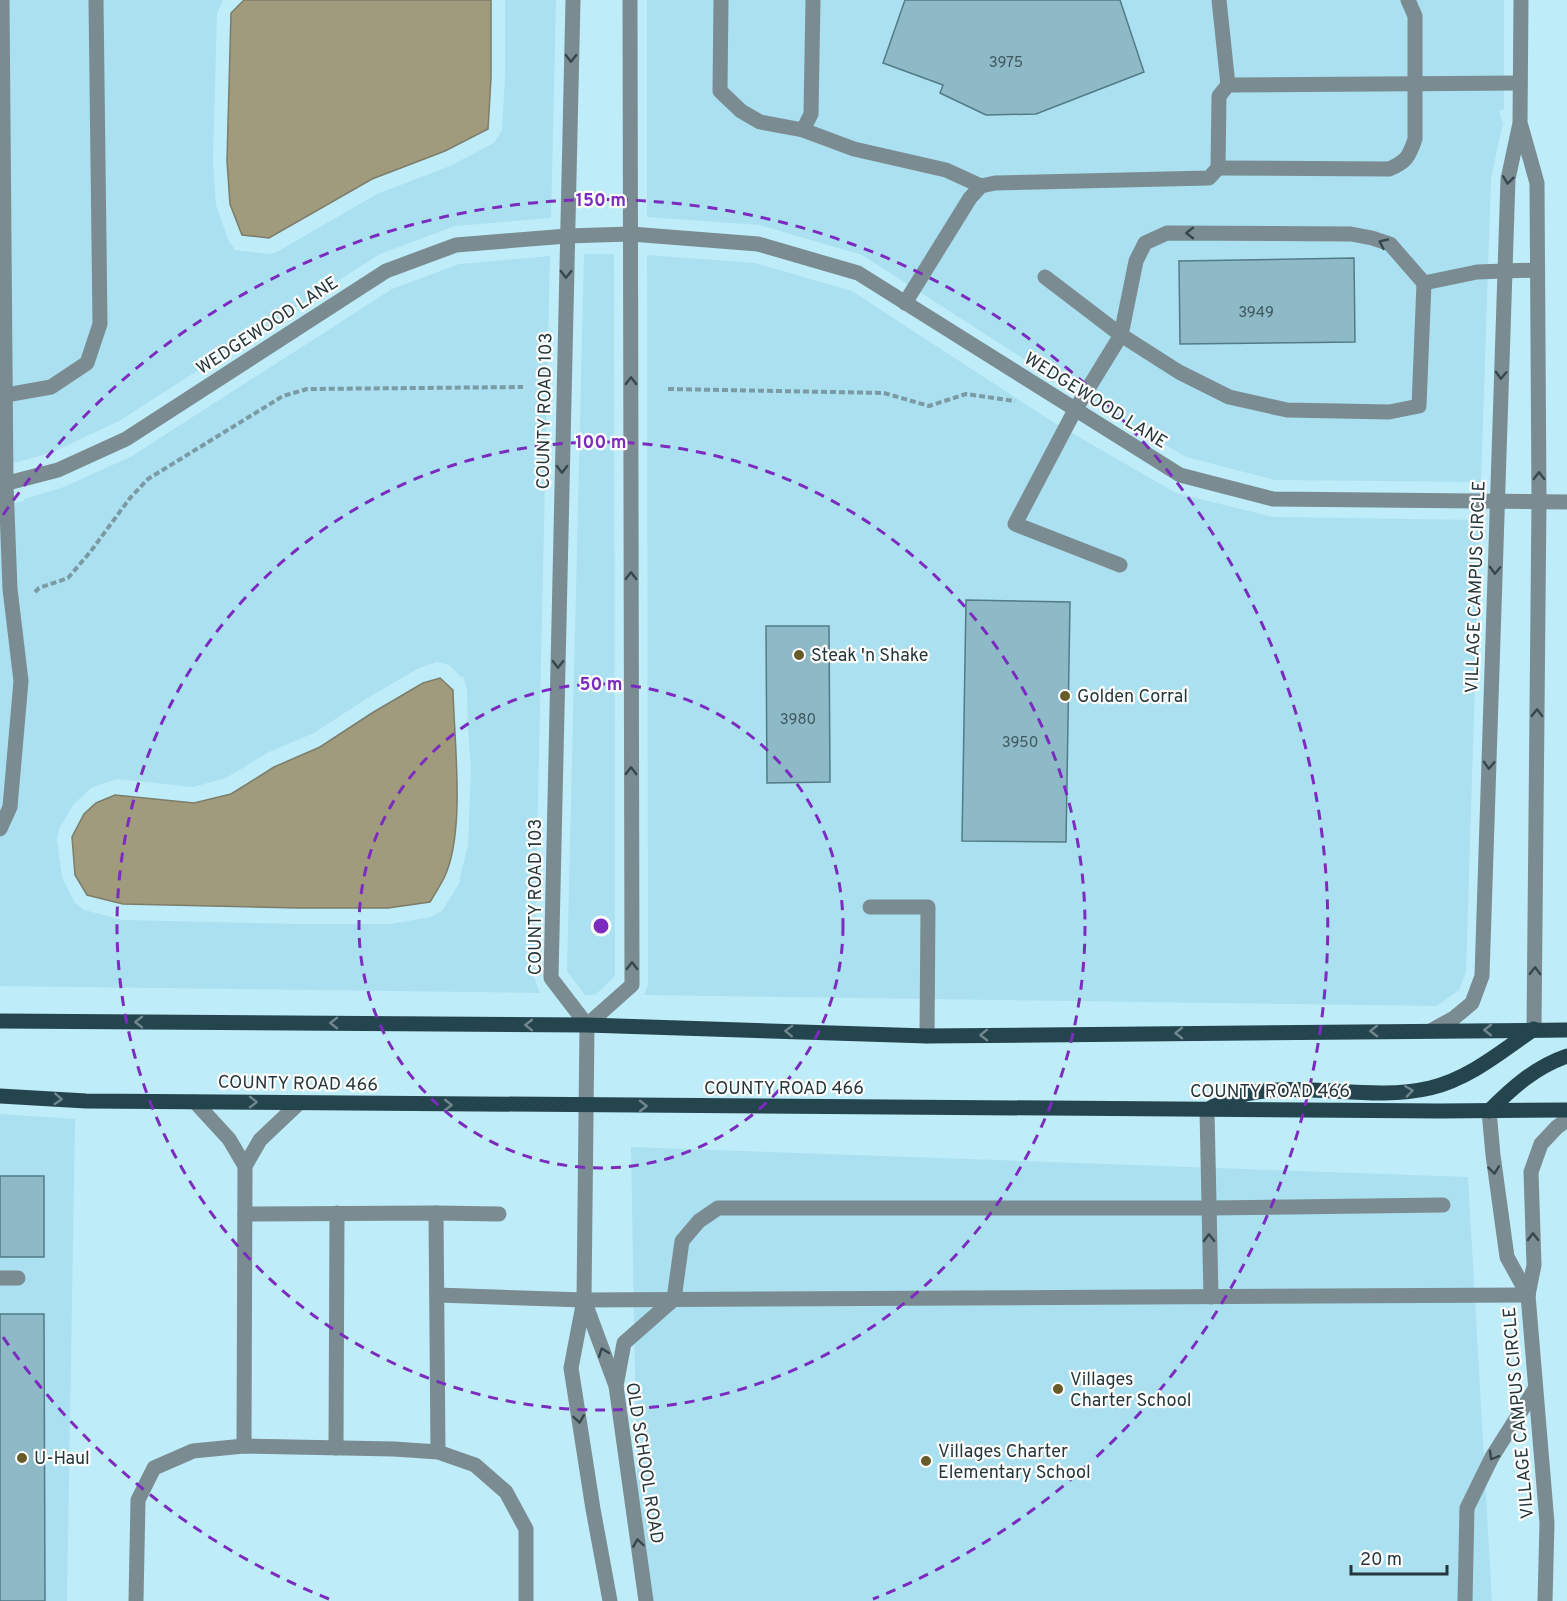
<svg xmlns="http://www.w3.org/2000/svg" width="1567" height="1601" viewBox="0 0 1567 1601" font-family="Overpass,sans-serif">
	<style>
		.built { fill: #abe0f0; fill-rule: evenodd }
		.water { fill: #a19b7e; stroke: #7c7d6a; stroke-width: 1.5 }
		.building { fill: #8eb9c6; stroke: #527b86; stroke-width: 1.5 }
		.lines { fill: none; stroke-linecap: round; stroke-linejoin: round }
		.path { stroke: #7a9ba4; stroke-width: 4; stroke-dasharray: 6 3; stroke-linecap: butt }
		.minor { stroke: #7a8c91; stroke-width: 15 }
		.major { stroke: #24454e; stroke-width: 15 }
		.oneway { stroke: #36484d }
		.oneway2 { stroke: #71868c }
		.ring { fill: none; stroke: #7b2cbf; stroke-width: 3; stroke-dasharray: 10 8 }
		.poi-dot { fill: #675b28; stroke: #fff; stroke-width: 2 }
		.labels { text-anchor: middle; stroke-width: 4.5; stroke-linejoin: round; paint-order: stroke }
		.number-label { font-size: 15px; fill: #3f585e }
		.street-label { font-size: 18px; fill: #25373c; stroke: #fff }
		.poi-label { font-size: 18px; fill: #25373c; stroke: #fff; text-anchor: start }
		.centre { fill: #7b2cbf; stroke: #fff; stroke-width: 3 }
		.ring-label { font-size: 18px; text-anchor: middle; font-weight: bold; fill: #7b2cbf; stroke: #fff; stroke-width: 4.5; stroke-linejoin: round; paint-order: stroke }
	</style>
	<rect width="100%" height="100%" fill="#bfecf9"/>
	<!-- built -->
	<g class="built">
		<polygon points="0,0 223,0 217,13 213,161 216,205 229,242 233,246 234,250 268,254 275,253 377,194 450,166 494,143 502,130 505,78 505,0 556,0 551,218 455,226 380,254 119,421 53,452 4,466"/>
		<polygon points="647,0 1504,0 1504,109 1499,111 1503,123 1491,178 1481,482 1275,480 1186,457 1083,397 862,255 759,225 647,217"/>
		<polygon points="584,254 614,254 615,976 595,995 585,995 567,971"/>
		<polygon points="647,255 755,263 852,291 1053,422 1176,493 1273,517 1480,520 1466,972 1459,990 1437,1006 644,995 648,985"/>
		<path d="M550,256L534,978L540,993L0,986V506L24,501V499L64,487L132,456L392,289L459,264ZM437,662L449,665L461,677L463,676L467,690L468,731L471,768L468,845L460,877V882L442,911L431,917L390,924H299L123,920L84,910L75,903L62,877L57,840L59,829L73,805L91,788L117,779L193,787L226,778L269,752L314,733L366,699L419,668Z"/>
		<polygon points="0,1114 75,1119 67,1601 0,1601"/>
		<polygon points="631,1147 1468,1177 1492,1601 639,1601"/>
	</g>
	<!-- water -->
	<g class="water">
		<polygon points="244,0 491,0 491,78 488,129 445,151 372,179 269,238 242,235 230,204 227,161 231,13"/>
		<path d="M440,678L453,690C454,741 466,833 444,878C440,886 435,894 430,902L388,908H299L123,904L87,895L75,875L72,837L84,814L96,803L115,795L194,803L231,794L274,767L320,747L372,713L423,683Z"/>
	</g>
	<!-- building -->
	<g class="building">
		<polygon points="905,0 1120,0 1144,72 1036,114 986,115 940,93 943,85 883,63"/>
		<polygon points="1354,258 1355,342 1180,344 1179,261"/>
		<polygon points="966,600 1070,602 1066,842 962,841"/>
		<polygon points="766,626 829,626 830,782 767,783"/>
		<rect x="0" y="1176" width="44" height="81"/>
		<polygon points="0,1314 44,1314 45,1601 0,1601"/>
	</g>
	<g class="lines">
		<!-- path -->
		<g class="path">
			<polyline points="668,389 884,393 929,406 966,394 1015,401"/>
			<polyline points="35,592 39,588 68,578 91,551 130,498 148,479 283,396 307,389 523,387"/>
		</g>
		<!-- minor -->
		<g class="minor">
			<polyline points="573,0 551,978 587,1025"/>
			<polyline points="721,0 720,91 741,111 760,122 803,130"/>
			<polyline points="813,0 811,114 803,130 854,149 946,170 981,186"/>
			<polyline points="1219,0 1228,85"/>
			<polyline points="1521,126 1537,183 1539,501 1534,1029"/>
			<path d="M1218,168L1389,169C1406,162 1409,157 1415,139V16L1408,0"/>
			<polyline points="1045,277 1121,335 1136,261 1145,243 1167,233 1351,234 1372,238 1390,244 1424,283"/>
			<polyline points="905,303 970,198 981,186 995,183 1209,178 1218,168 1219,96 1228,85 1520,83"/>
			<polyline points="0,396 51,387 87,363 100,324 96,0"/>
			<polyline points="0,485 58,470 126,439 386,271 456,245 567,236 631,234 758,244 858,273 1180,475 1273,499 1567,502"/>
			<polyline points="1120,565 1015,524 1075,410 1121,335 1179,372 1229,397 1287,410 1389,412 1419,406 1424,283 1477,272 1537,270"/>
			<polyline points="0,829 10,807 21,681 10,589 6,484 2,0"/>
			<polyline points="870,907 928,907 927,1036"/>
			<polyline points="587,1025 632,985 630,0"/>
			<polyline points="587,1025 584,1300 571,1368 593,1509 610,1601"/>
			<polyline points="1432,1030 1454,1018 1472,1003 1482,976 1508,179 1520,123 1521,0"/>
			<polyline points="195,1102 229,1139 245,1166"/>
			<polyline points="1207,1110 1211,1297"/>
			<polyline points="1489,1111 1493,1155 1507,1257 1528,1295"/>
			<polyline points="436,1213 499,1214"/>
			<polyline points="245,1214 436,1213 438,1452"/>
			<polyline points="0,1278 18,1278"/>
			<polyline points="437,1295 584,1300 1528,1295"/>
			<polyline points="584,1300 616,1386 646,1601"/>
			<polyline points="616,1386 624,1343 674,1299 682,1241 699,1221 718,1208 1209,1208 1443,1205"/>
			<polyline points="244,1446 245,1166 260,1140 299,1103"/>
			<polyline points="336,1448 337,1213"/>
			<polyline points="136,1601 138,1500 154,1468 193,1451 244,1446 394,1449 438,1452 475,1465 506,1492 526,1529 526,1601"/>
			<polyline points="1465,1601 1467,1508 1492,1457 1535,1389"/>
			<polyline points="1545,1601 1547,1523 1528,1295 1534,1265 1531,1172 1541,1144 1557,1127 1567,1120"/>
		</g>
		<!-- major -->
		<g class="major">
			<polyline points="0,1021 587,1025 927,1036 1567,1030"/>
			<polyline points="0,1096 86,1101 1440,1111 1567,1110"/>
			<path d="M1212,1107C1223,1103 1235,1096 1246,1094C1307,1081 1370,1102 1430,1088C1469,1079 1502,1051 1534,1029"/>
			<path d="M1489,1111C1512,1088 1535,1067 1567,1056"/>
		</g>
	</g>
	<!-- one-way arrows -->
	<defs><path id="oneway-chevron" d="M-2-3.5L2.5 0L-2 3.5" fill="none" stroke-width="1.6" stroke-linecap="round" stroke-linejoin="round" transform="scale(1.5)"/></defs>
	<g class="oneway">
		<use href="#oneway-chevron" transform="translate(571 58) rotate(91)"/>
		<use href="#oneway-chevron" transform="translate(1508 180) rotate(97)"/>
		<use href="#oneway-chevron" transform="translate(1190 233) rotate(-180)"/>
		<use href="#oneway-chevron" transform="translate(1383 243) rotate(-155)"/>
		<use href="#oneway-chevron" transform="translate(566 274) rotate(91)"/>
		<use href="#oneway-chevron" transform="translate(1501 375) rotate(92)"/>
		<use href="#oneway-chevron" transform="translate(631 381) rotate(-90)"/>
		<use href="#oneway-chevron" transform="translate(562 469) rotate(91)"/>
		<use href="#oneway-chevron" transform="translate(1539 476) rotate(-90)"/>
		<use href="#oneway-chevron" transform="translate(1495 570) rotate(92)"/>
		<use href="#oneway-chevron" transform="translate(631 576) rotate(-90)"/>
		<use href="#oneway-chevron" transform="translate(558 664) rotate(91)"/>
		<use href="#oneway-chevron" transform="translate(1537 713) rotate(-89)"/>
		<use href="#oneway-chevron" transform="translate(1489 765) rotate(92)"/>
		<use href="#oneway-chevron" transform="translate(631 771) rotate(-90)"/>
		<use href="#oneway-chevron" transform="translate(632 966) rotate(-90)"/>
		<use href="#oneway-chevron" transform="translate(1535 971) rotate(-89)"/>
		<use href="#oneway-chevron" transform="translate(1494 1170) rotate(83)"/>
		<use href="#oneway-chevron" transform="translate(1533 1237) rotate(-91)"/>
		<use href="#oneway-chevron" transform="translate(1209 1238) rotate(-91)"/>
		<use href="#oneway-chevron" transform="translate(603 1352) rotate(-110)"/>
		<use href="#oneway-chevron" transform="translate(579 1419) rotate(82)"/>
		<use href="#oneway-chevron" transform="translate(1493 1456) rotate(120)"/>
		<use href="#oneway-chevron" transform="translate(638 1543) rotate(-98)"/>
	</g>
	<g class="oneway2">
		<use href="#oneway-chevron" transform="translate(139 1022) rotate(-180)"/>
		<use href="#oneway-chevron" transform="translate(334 1023) rotate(-180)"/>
		<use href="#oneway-chevron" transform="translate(529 1025) rotate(-180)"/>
		<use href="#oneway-chevron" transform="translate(1488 1030) rotate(180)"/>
		<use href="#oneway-chevron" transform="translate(789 1031) rotate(-178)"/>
		<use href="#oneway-chevron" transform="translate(1374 1031) rotate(179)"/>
		<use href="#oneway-chevron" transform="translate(1179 1033) rotate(179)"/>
		<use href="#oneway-chevron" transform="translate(984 1035) rotate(179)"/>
		<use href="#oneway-chevron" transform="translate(1409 1091) rotate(-8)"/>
		<use href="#oneway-chevron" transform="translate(58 1099) rotate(3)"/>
		<use href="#oneway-chevron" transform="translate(253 1102) rotate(1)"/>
		<use href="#oneway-chevron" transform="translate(448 1105) rotate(1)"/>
		<use href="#oneway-chevron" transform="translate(643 1106)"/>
	</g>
	<!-- distance rings -->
	<g class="ring">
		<circle cx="601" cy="926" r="242"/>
		<circle cx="601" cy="926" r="484"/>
		<path d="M329 1599A726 726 0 0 1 3 1337M3 515A726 726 0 1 1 873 1599"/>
	</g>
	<!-- markers -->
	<g class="poi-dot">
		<circle cx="799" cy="655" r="6"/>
		<circle cx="1065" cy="696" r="6"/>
		<circle cx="1058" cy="1389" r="6"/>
		<circle cx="22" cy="1458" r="6"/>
		<circle cx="926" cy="1461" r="6"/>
	</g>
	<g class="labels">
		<!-- number labels -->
		<g class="number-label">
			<text x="1006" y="67">3975</text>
			<text x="1256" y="317">3949</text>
			<text x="798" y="724">3980</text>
			<text x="1020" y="747">3950</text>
		</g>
		<!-- street labels -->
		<g class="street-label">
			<text transform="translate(267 325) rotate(-33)" y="6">WEDGEWOOD LANE</text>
			<text transform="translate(1096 400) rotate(32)" y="6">WEDGEWOOD LANE</text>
			<text transform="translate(544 411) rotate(-89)" y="6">COUNTY ROAD 103</text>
			<text transform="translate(1475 587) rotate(-88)" y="6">VILLAGE CAMPUS CIRCLE</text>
			<text transform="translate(535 897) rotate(-90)" y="6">COUNTY ROAD 103</text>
			<text transform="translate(298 1083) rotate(1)" y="6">COUNTY ROAD 466</text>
			<text x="784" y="1094">COUNTY ROAD 466</text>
			<text x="1270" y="1097">COUNTY ROAD 466</text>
			<text transform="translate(1518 1413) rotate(-95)" y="6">VILLAGE CAMPUS CIRCLE</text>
			<text transform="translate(645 1463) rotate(81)" y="6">OLD SCHOOL ROAD</text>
		</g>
		<!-- poi labels -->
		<g class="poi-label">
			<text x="811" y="661">Steak 'n Shake</text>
			<text x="1077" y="702">Golden Corral</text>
			<text x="1070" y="1385">Villages<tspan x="1070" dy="21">Charter School</tspan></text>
			<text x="938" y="1457">Villages Charter<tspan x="938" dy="21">Elementary School</tspan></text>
			<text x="34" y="1464">U-Haul</text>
		</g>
	</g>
	<circle cx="601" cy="926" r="9" class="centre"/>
	<g class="ring-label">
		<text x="601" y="206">150 m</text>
		<text x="601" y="448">100 m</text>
		<text x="601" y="690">50 m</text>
	</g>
	<!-- scale -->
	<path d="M1351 1565v9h96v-9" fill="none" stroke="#25373c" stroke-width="3"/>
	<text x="1360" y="1565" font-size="18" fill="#25373c" stroke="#ffffff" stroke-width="4.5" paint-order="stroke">20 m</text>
</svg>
